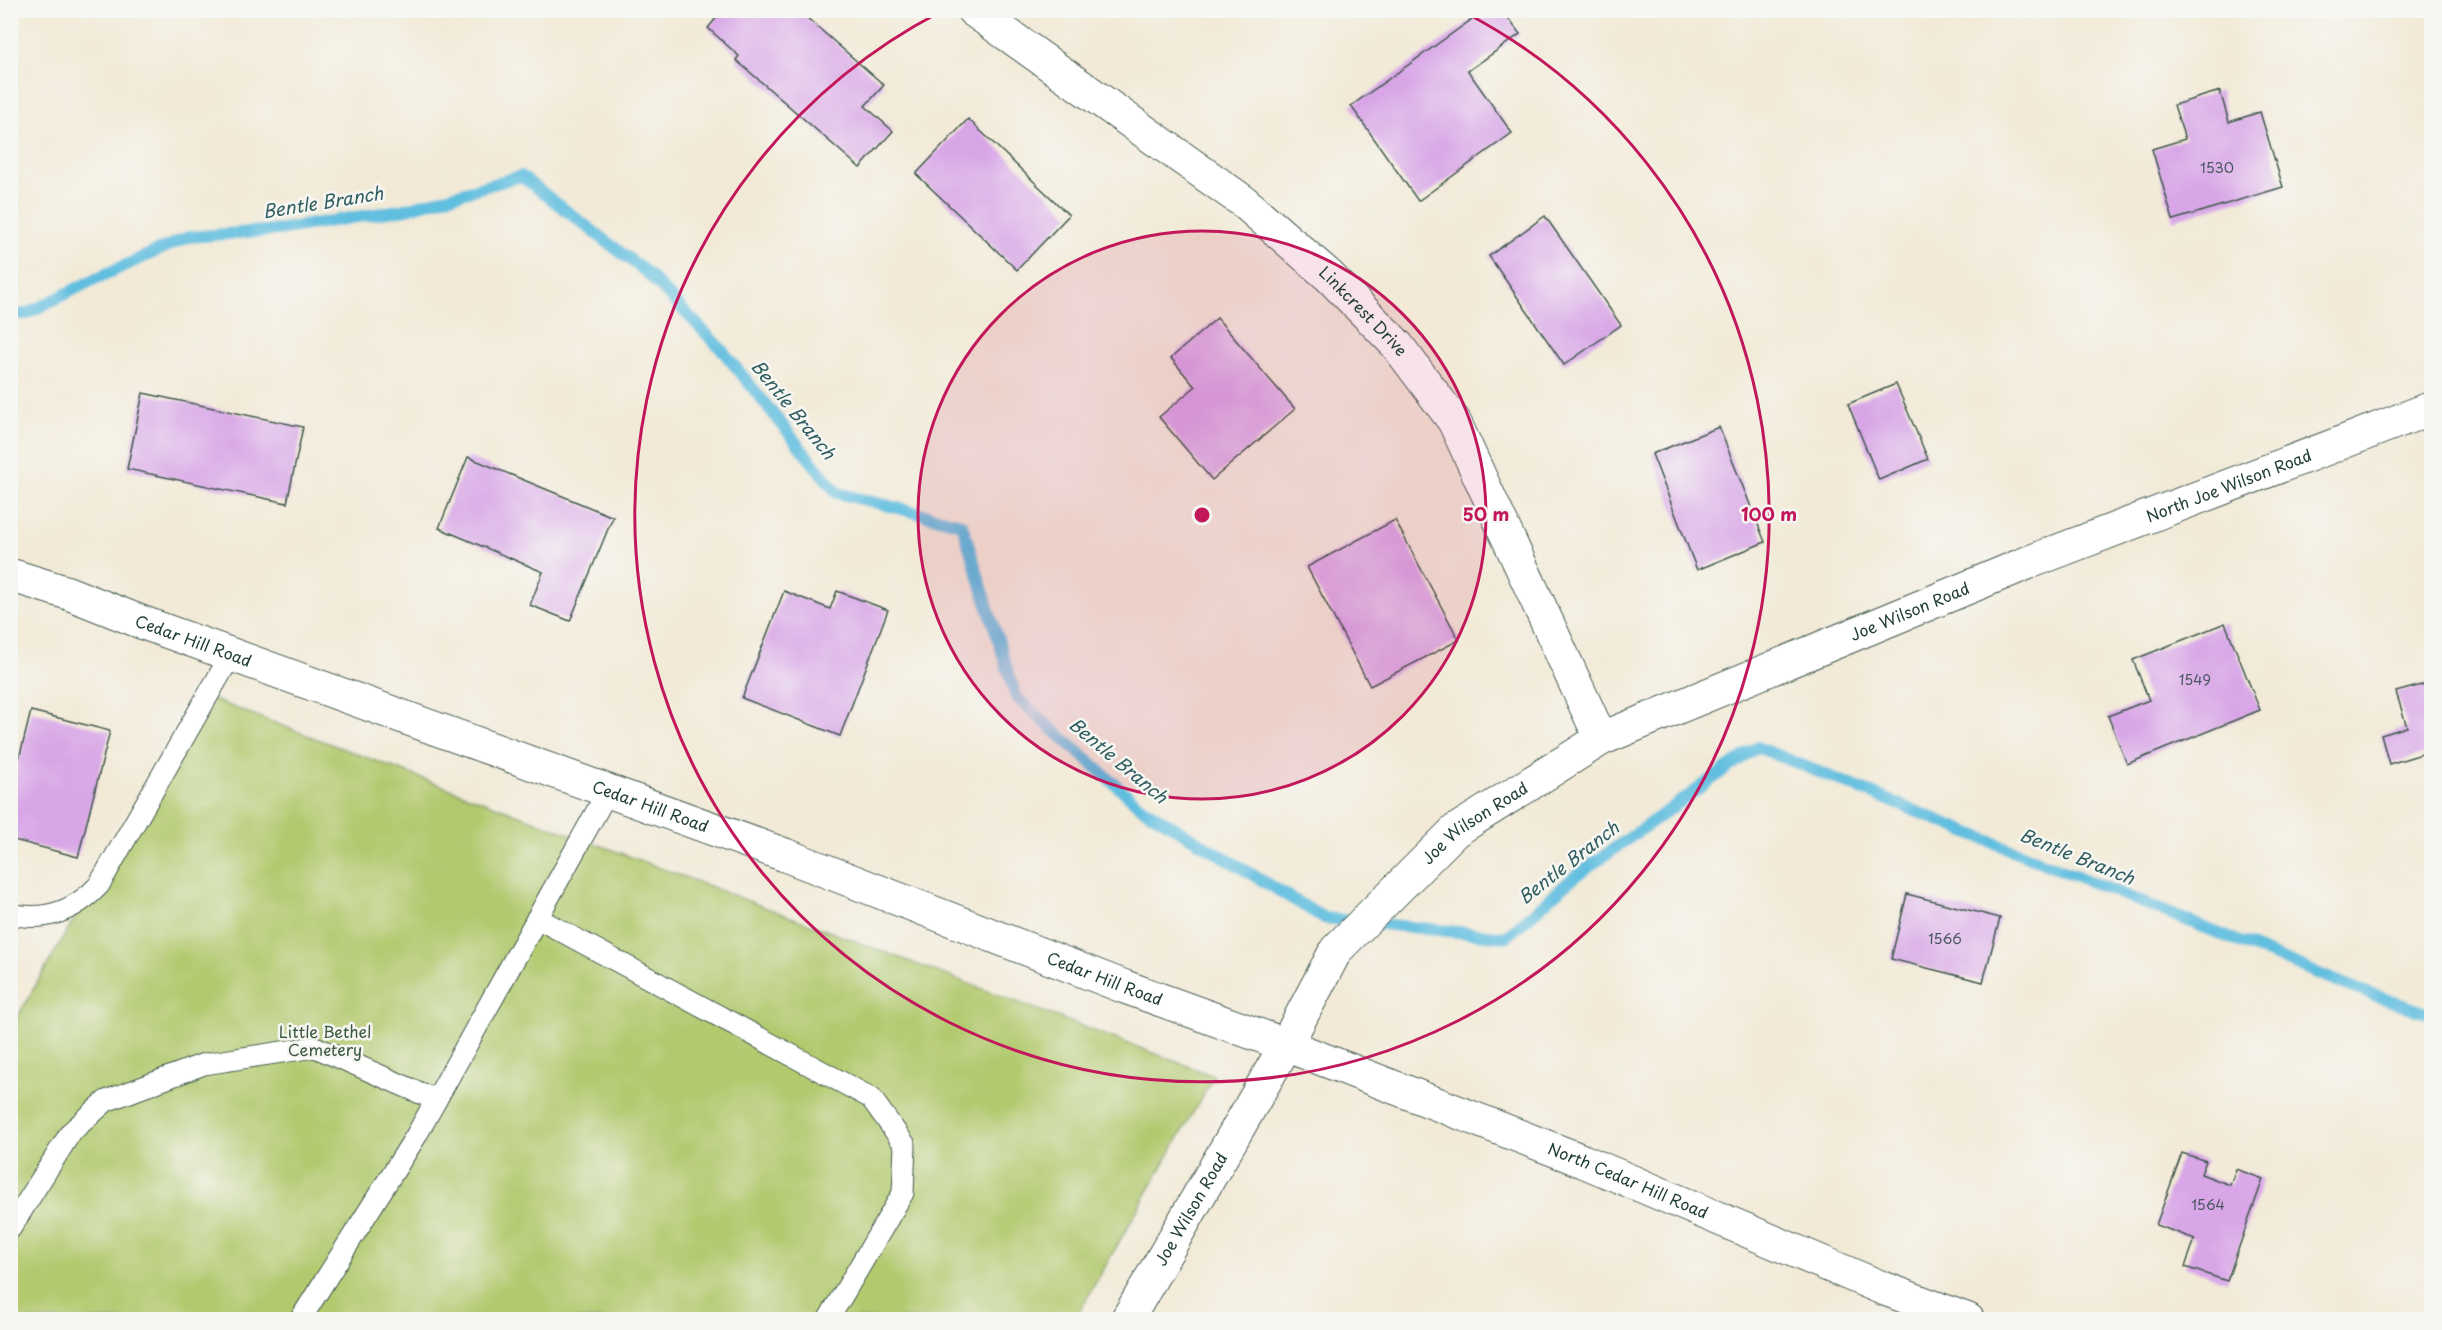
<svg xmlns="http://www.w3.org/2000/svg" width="2442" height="1330" viewBox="0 0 2442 1330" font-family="'Playpen Sans',sans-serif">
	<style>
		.green { fill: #b2c96e; stroke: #688351; stroke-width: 1.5 }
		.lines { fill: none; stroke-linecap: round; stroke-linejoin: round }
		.stream { stroke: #61bedf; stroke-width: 12 }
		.building { fill: #d8a6e7 }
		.lane-casing { stroke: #3f574c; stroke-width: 23 }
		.street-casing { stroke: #3f574c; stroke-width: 35 }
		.secondary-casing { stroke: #3f574c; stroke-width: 35 }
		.lane { stroke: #fff; stroke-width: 21 }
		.street { stroke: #fff; stroke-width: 33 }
		.secondary { stroke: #fff; stroke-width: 33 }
		.ring { fill: none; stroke: #c2185b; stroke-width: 3 }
		.labels { text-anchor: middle; stroke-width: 5; stroke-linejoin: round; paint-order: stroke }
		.number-label { font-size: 14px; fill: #4d5761 }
		.street-label { font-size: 16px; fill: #1f3d34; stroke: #f6f6f2 }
		.park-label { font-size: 16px; fill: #3c5940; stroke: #f6f6f2 }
		.water-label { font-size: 18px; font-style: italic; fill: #305d5f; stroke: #f6f6f2 }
		.centre { fill: #c2185b; stroke: #f6f6f2; stroke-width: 3 }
		.ring-label { font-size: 18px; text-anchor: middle; font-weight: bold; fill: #c2185b; stroke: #f6f6f2; stroke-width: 5; stroke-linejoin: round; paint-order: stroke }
	</style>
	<rect width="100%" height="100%" fill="#f6f6f2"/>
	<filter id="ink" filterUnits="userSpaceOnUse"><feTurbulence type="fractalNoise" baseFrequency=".0167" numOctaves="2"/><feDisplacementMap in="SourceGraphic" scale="12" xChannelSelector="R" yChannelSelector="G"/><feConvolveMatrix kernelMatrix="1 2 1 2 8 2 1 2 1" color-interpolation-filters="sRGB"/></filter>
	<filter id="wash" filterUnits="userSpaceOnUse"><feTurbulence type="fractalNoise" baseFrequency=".008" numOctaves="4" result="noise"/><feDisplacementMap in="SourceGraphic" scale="24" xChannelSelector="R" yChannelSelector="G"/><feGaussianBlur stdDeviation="1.35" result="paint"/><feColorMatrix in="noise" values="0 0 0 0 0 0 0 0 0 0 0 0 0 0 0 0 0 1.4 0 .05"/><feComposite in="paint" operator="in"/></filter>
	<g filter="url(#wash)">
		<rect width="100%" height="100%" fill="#f2ead7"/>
		<!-- green -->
		<polygon class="green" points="203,696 1214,1076 1075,1319 11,1320 11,1028"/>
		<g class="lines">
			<!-- stream -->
			<polyline class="stream" points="10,314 26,314 97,278 188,237 277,230 406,209 521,176 646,272 722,350 837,493 962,524 1016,697 1141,807 1324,918 1506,937 1573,878 1757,747 2359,990 2432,1015"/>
		</g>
		<g id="blocks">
			<!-- building -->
			<g class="building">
				<polygon points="723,10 798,10 884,85 865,106 893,131 860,168 736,60 739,56 708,28"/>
				<polygon points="1485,10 1502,10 1520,34 1468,71 1512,133 1418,201 1351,106"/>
				<polygon points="2220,91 2229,122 2260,112 2283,187 2173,220 2152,149 2185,139 2174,105"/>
				<polygon points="968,119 1069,215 1017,270 916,174"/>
				<polygon points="1545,216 1621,325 1564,365 1489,256"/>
				<polygon points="1217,318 1295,409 1212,480 1159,417 1195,387 1171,358"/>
				<polygon points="1896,384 1928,459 1879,480 1848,404"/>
				<polygon points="143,393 303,427 287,503 127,469"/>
				<polygon points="1719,427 1765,542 1697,570 1652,454"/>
				<polygon points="468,457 613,517 570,621 530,605 543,572 439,528"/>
				<polygon points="1395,520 1459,640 1370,686 1307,567"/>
				<polygon points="784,591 830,609 837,591 888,610 840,736 742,698"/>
				<polygon points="2225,623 2260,710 2127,764 2108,716 2149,700 2133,660"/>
				<polygon points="2432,682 2432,751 2389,764 2381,735 2407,727 2396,692"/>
				<polygon points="31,711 110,731 78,857 10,839 10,774 15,775"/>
				<polygon points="1907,894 2000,918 1983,982 1891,959"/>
				<polygon points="2182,1153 2206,1161 2201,1174 2230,1185 2236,1169 2263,1179 2227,1281 2185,1267 2195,1239 2156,1225"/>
			</g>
		</g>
	</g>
	<g filter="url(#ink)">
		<use href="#blocks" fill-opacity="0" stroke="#3f574c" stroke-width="1.5"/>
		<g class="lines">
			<!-- lane casing -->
			<g class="lane-casing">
				<g id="lane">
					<path d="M10,914C45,922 75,911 99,885L231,655"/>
					<polyline points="537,918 871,1098 905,1145 903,1193 828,1320"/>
					<polyline points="10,1229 71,1132 106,1101 204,1064 315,1047 436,1100"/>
					<polyline points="300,1320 416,1136 608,791"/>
				</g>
			</g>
			<!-- street casing -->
			<g class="street-casing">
				<g id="street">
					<path id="s1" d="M973,10L1244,202L1329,276L1397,345L1454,421L1601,739"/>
				</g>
			</g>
			<!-- secondary casing -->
			<g class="secondary-casing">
				<g id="secondary">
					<path id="s2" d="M10,575L68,593L141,622L785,855L1125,987L1286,1045L1583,1161L1880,1287L1968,1320"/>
					<path id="s3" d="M1127,1320L1286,1045L1336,950L1455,831L1601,739L2027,563L2432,408"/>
				</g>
			</g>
			<!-- lane -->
			<use href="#lane" class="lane"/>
			<!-- street -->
			<use href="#street" class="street"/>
			<!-- secondary -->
			<use href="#secondary" class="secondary"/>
		</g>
	</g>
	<!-- distance rings -->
	<circle cx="1202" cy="515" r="284" fill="#c2185b" fill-opacity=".12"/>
	<g class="ring">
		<circle cx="1202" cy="515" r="284"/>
		<path d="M1464 12A567 567 0 1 1 940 12"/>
	</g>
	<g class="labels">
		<!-- number labels -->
		<g class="number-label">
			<text x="2217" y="173">1530</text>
			<text x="2195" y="685">1549</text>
			<text x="1945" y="944">1566</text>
			<text x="2208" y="1210">1564</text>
		</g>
		<!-- street labels -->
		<g class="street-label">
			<text dy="6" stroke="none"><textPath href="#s1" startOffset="494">Linkcrest Drive</textPath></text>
			<text dy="6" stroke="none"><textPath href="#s3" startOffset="1443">North Joe Wilson Road</textPath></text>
			<text dy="6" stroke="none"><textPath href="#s3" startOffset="1100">Joe Wilson Road</textPath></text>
			<text dy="6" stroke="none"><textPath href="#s2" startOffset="195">Cedar Hill Road</textPath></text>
			<text dy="6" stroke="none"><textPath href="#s2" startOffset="681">Cedar Hill Road</textPath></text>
			<text dy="6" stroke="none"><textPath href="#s3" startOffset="614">Joe Wilson Road</textPath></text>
			<text dy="6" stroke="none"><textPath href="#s2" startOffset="1167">Cedar Hill Road</textPath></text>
			<text dy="6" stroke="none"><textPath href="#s2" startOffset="1728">North Cedar Hill Road</textPath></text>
			<text dy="6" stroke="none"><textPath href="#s3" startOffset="128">Joe Wilson Road</textPath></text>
		</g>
		<!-- park labels -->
		<g class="park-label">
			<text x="325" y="1038">Little Bethel<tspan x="325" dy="18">Cemetery</tspan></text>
		</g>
		<!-- water labels -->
		<g class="water-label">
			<text transform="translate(323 203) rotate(-9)" y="6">Bentle Branch</text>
			<text transform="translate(793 410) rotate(51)" y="6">Bentle Branch</text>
			<text transform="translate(1118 761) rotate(40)" y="6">Bentle Branch</text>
			<text transform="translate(2077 857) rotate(22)" y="6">Bentle Branch</text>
			<text transform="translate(1569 863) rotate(-38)" y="6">Bentle Branch</text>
		</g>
	</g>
	<circle cx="1202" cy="515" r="9" class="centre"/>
	<g class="ring-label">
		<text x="1486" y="521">50 m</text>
		<text x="1769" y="521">100 m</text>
	</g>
	<!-- margin -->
	<rect width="2442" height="1330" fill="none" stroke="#f6f6f2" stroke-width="36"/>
</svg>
